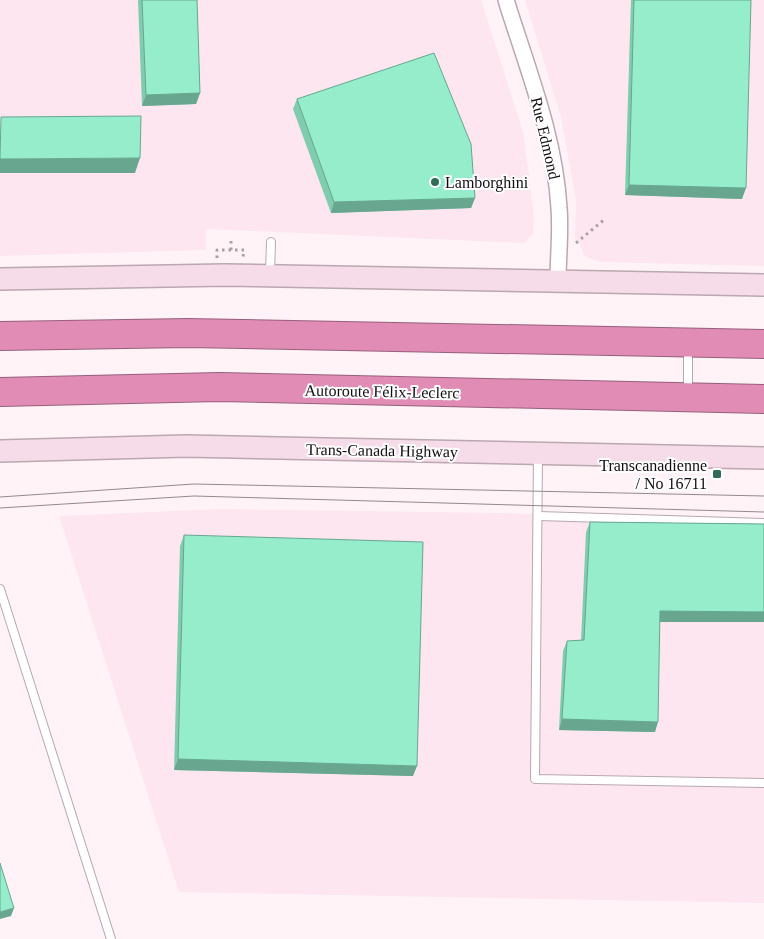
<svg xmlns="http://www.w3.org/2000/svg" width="764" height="939" viewBox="0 0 764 939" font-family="'Times New Roman',serif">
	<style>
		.built { fill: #fde6f0 }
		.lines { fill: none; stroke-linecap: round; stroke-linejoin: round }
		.service-casing { stroke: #baa7af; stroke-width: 10 }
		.minor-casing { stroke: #baa7af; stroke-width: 18 }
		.secondary-casing { stroke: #baa7af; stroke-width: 24 }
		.motorway-casing { stroke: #985f7b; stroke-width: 30 }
		.path { stroke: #aaa0a4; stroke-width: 3; stroke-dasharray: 2.5 4; stroke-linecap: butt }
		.service { stroke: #fff; stroke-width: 8 }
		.minor { stroke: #fff; stroke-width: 15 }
		.secondary { stroke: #f6dce9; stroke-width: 21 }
		.motorway { stroke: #e08cb5; stroke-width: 28 }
		.tram { stroke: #93898d; stroke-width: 1 }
		.wall { fill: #80ccaf }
		.shaded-wall { fill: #68a68f }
		.building { fill: #95edcc; stroke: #68a68f }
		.poi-dot { fill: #306c57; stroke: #fff; stroke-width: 2 }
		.labels { text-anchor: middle; stroke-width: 4; stroke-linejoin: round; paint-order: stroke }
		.street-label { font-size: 16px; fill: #130c0f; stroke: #fff }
		.poi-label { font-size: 16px; fill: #130c0f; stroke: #fff; text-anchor: start }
	</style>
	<rect width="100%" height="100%" fill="#fff3f8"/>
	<!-- built -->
	<g class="built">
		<polygon points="0,0 481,0 524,135 534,218 533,234 524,243 206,229 206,250 0,256"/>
		<polygon points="525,0 764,0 764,266 600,262 584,256 579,242 575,239 576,200 561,117"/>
		<polygon points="220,509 503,513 764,520 764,903 179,892 59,516"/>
	</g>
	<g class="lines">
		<!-- service casing -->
		<g class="service-casing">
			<g id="service">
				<polyline points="270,273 271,242"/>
				<polyline points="688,347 688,393"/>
				<polyline points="538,455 535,779 764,783"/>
				<polyline points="539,516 764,523"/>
				<polyline points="0,589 111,939"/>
			</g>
		</g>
		<!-- minor casing -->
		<g class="minor-casing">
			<path id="minor" d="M506,0C527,68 555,136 559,208C561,232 558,257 558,281"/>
		</g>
		<!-- secondary casing -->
		<g class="secondary-casing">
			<g id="secondary">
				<polyline points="0,279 225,275 764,285"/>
				<polyline points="0,451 186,446 764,458"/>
			</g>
		</g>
		<!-- motorway casing -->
		<g class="motorway-casing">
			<g id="motorway">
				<polyline points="0,336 188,333 764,344"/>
				<polyline points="0,392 219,387 764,399"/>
			</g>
		</g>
		<!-- path -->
		<g class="path">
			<polyline points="576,243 605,219"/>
			<polyline points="231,250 231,238"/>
			<polyline points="217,258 217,250 244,250 243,257"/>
		</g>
		<!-- service -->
		<use href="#service" class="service"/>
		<!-- minor -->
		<use href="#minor" class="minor"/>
		<!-- secondary -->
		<use href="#secondary" class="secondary"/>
		<!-- motorway -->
		<use href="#motorway" class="motorway"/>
		<!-- tram -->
		<g class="tram">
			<polyline points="0,497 194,484 764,496"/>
			<polyline points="0,508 194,496 764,512"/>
		</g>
	</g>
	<!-- wall -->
	<g class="wall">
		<polygon points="138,0 197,0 200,93 196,104 142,106"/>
		<polygon points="631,0 751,0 742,199 625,195"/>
		<polygon points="297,99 475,198 471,208 331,213 293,109"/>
		<polygon points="590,522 764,524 764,622 660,622 655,732 559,730 563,651 567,641 581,640 586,532"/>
		<polygon points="184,535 413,776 174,770 180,546"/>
	</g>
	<!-- shaded-wall -->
	<g class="shaded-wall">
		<polygon points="200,93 196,104 142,106 146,95"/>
		<polygon points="140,158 135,173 0,173 0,159"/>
		<polygon points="629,185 746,188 742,199 625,195"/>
		<polygon points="475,198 471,208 331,213 334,202"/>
		<polygon points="660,611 764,612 764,622 656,622"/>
		<polygon points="562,719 658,722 655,732 559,730"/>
		<polygon points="178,759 417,766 413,776 174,770"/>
		<polygon points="14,908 11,916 0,919 0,912"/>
	</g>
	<!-- building -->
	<g class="building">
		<polygon points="142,0 197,0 200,93 146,95"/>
		<polygon points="634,0 751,0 746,188 629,185"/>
		<polygon points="434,53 471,144 475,198 334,202 297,99"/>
		<polygon points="141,116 140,158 0,159 1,117"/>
		<polygon points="590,522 764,524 764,612 660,611 658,722 562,719 567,641 584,640"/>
		<polygon points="184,535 423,542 417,766 178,759"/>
		<polygon points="0,863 14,908 0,912"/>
	</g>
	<!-- markers -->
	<g class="poi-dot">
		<circle cx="435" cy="182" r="5"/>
		<rect x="712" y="469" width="10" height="10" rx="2.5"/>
	</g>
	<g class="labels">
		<!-- street labels -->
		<g class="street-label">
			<text transform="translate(546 138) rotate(77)" y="6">Rue Edmond</text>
			<text transform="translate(382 391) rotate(1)" y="6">Autoroute Félix-Leclerc</text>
			<text transform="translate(382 450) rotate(1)" y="6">Trans-Canada Highway</text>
		</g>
		<!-- poi labels -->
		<g class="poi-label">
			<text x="445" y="188">Lamborghini</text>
			<text x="707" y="471" text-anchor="end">Transcanadienne<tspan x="707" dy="18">/ No 16711</tspan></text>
		</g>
	</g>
</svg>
